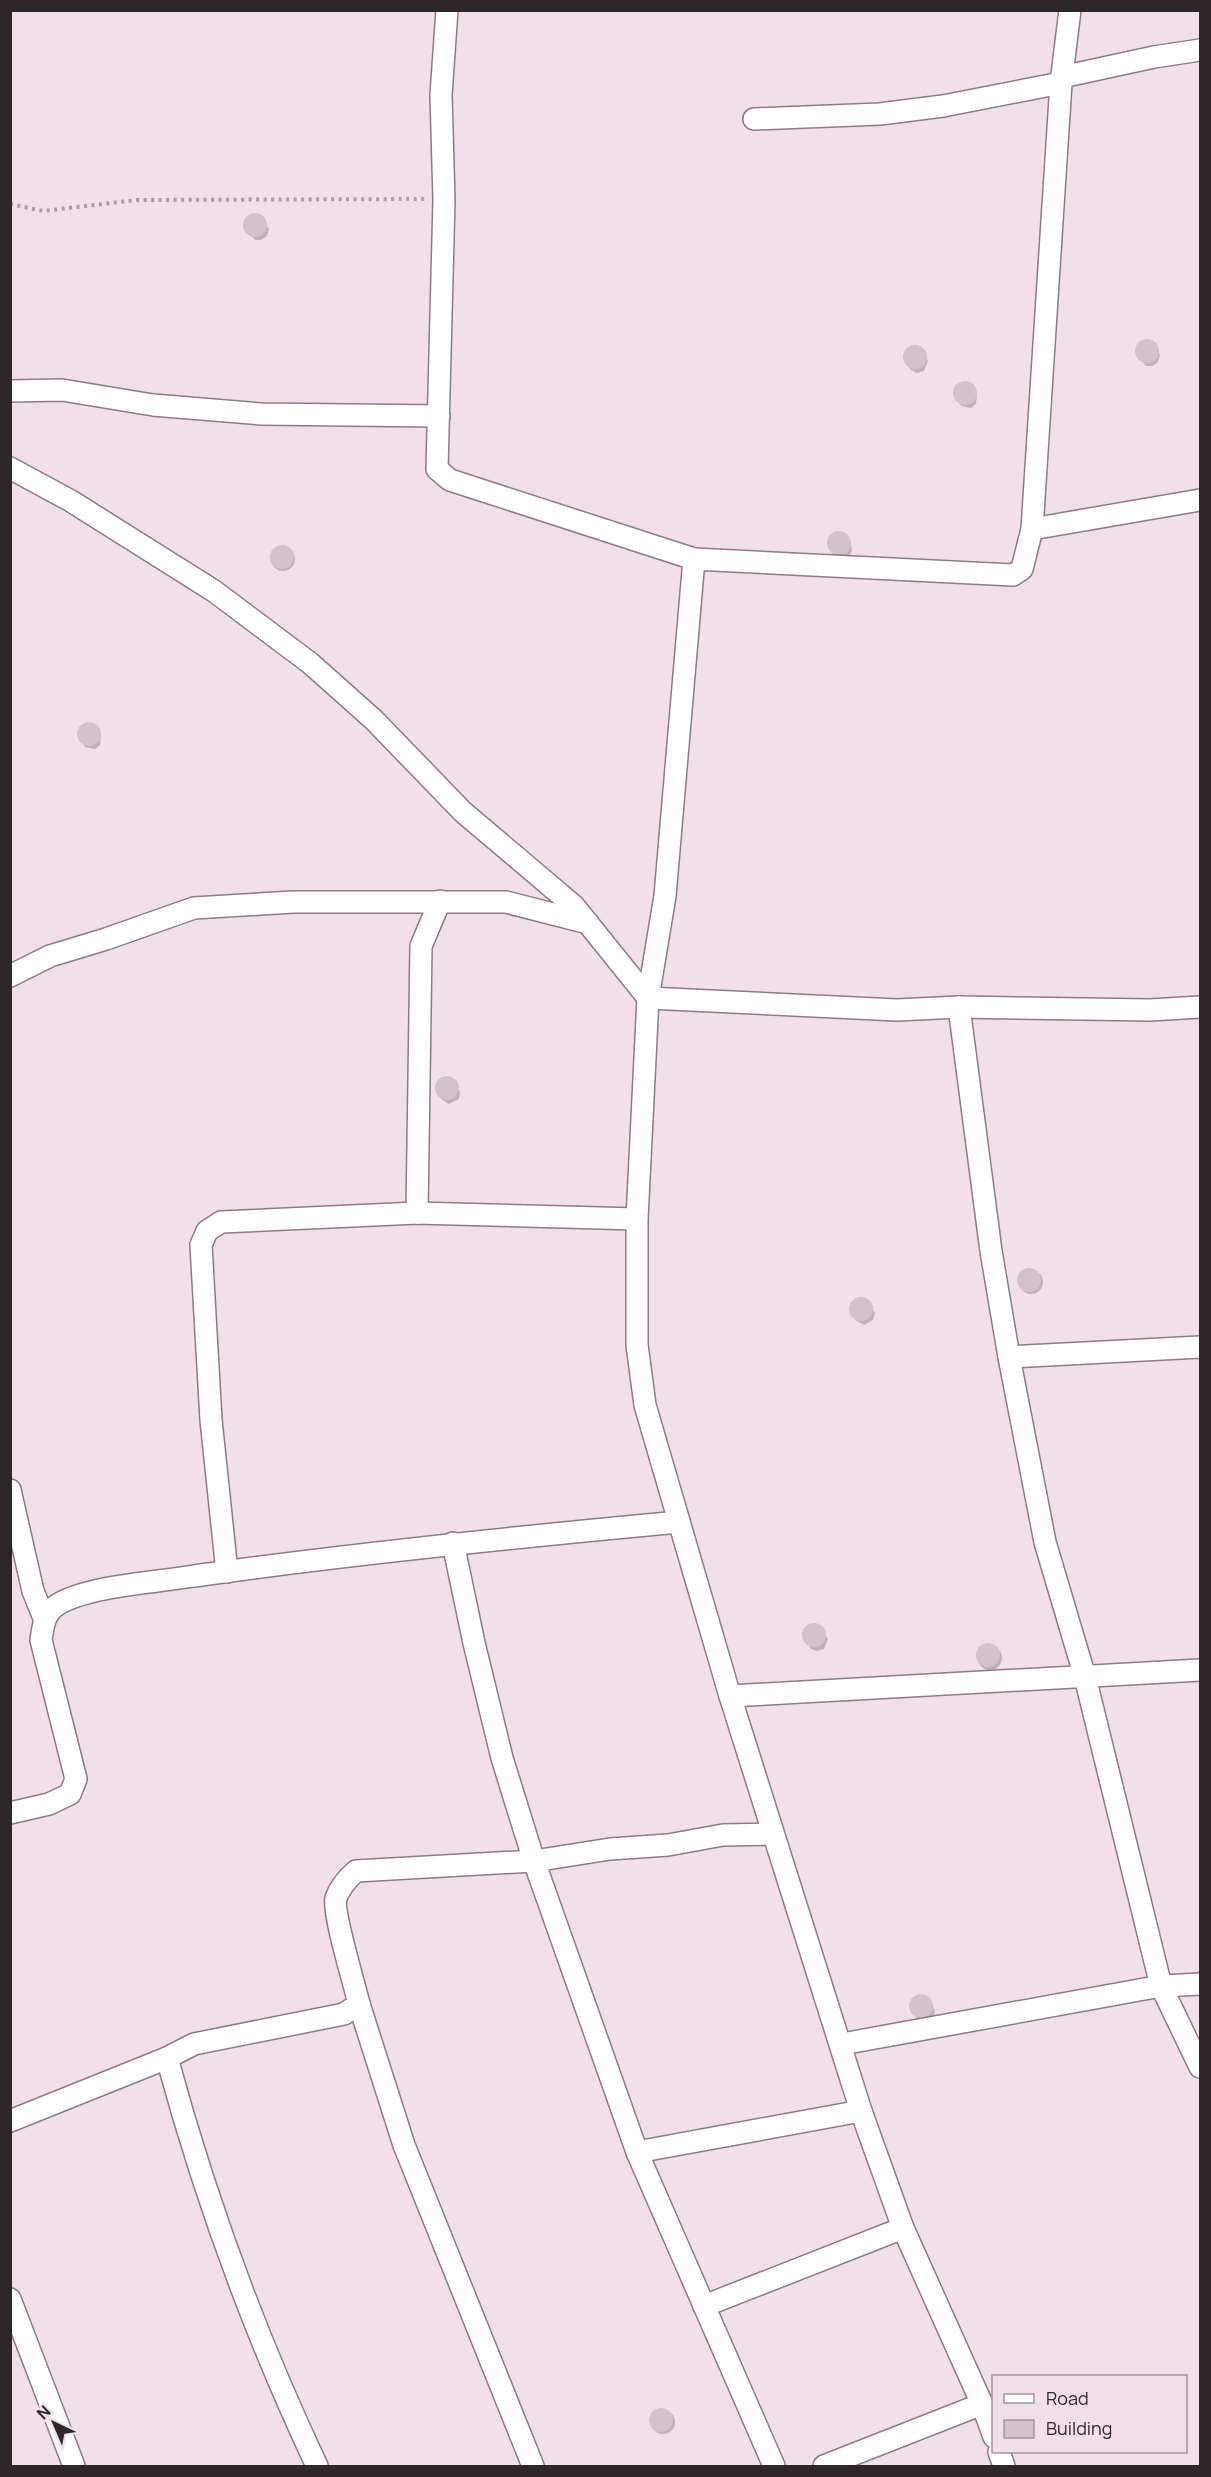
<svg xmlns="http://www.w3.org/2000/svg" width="1211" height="2477" viewBox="0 0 1211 2477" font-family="Manrope,sans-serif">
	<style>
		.shadow { fill: #0003 }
		.building { fill: #d3c1cb }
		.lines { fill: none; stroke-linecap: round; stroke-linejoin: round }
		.street-casing { stroke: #8c7c85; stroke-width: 24 }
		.path { stroke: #aa9ca4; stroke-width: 4; stroke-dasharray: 3 4.5; stroke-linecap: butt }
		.street { stroke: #fff; stroke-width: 21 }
	</style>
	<rect width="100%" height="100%" fill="#f1dfe9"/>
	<!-- shadow -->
	<g class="shadow">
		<polygon points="253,215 260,215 269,229 267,236 261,240 255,240 245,228 247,218"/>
		<polygon points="1144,340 1155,344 1160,355 1158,362 1153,366 1146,366 1136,354 1138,344"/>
		<polygon points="913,347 919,347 928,361 924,371 917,373 911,370 904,360 906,350"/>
		<polygon points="963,382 970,383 977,393 976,404 971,408 961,406 954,392 956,386"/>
		<polygon points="837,533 843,534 851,544 852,551 848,557 834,556 828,547 828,540"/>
		<circle cx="283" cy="559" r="12"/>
		<polygon points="86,724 93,725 101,734 100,745 95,749 85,747 78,734 80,728"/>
		<polygon points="445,1078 452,1079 460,1092 459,1099 449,1104 441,1099 436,1088 439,1082"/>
		<circle cx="1031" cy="1282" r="12"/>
		<polygon points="859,1299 866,1300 875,1313 873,1320 864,1325 855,1320 851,1309 853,1303"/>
		<polygon points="812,1625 819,1626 828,1639 824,1649 817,1651 811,1649 804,1638 806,1628"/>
		<circle cx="990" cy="1658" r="12"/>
		<polygon points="923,1996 929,1999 935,2011 933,2017 917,2020 911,2006 913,2000"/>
		<circle cx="663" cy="2422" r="12"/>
	</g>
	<!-- building -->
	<g class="building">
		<circle cx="255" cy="225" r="12"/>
		<circle cx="1147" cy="351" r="12"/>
		<circle cx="915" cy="357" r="12"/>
		<circle cx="965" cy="393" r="12"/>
		<circle cx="839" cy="543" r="12"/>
		<circle cx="282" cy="557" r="12"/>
		<circle cx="89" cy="734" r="12"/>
		<circle cx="447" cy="1088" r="12"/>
		<circle cx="1029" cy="1280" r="12"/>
		<circle cx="861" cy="1309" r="12"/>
		<circle cx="814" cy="1635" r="12"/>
		<circle cx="988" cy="1655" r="12"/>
		<circle cx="921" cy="2006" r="12"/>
		<circle cx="661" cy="2420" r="12"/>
	</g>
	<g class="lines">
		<!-- street casing -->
		<g class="street-casing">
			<g id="street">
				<polyline points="447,10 441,95 444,200 437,469 450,480 694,559"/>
				<polyline points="1070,10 1061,83 1032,529 1200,500"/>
				<polyline points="1062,77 1154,57 1200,50"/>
				<polyline points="754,119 880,114 943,106 1061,83"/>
				<polyline points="10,391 62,390 153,405 261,414 439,416"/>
				<polyline points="10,468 71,501 214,591 310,663 374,720 463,812 574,906 648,998 897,1010 959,1007 1150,1010 1200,1007"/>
				<polyline points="10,976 50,956 106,939 194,908 293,902 506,902 588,923"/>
				<polyline points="959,1007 991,1251 1009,1357 1045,1542 1085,1677 1161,1986 1200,2067"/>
				<polyline points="417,1213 421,946 440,901"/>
				<polyline points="1009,1357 1200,1347"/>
				<polyline points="10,1490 33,1591 44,1618"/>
				<polyline points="453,1543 474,1643 502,1758 534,1861 637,2152 774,2466"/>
				<polyline points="227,1572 211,1420 201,1245 207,1231 221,1222 417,1213 637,1219"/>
				<polyline points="730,1696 1200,1670"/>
				<path d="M10,1813L49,1804L70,1794L76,1779L41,1640C43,1627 44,1613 57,1605C86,1586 159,1582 194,1576C356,1553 517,1537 679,1522"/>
				<polyline points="359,2004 404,2145 533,2466"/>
				<polyline points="842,2044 1161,1986 1200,1984"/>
				<path d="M167,2058C205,2198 255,2335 317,2466"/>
				<path d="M10,2121L167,2058L194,2044L344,2014L359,2004C355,1986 332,1911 336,1898C340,1887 348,1878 356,1871L534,1861L610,1849L668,1845L723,1835L772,1834"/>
				<polyline points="637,2152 861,2111"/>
				<polyline points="10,2299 74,2466"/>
				<polyline points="704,2306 903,2228"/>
				<polyline points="994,2437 982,2404 903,2228 861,2111 730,1696 645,1405 637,1345 637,1219 648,998 665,896 694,559 1013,575 1022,569 1032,529"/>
				<polyline points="999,2452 1004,2466"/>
				<polyline points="824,2466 982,2404"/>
			</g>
		</g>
		<!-- path -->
		<polyline class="path" points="10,204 43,211 137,200 425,199"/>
		<!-- street -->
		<use href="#street" class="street"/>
	</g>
	<!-- border -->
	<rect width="1211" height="2477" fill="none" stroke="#2d272a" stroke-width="24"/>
	<!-- legend -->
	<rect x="992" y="2375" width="195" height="78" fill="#f1dfe9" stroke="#a3959d" stroke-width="1.5"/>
	<rect x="1004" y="2394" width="30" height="9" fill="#ffffff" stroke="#a3959d" stroke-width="1.5"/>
	<text x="1046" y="2405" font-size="18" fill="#2d272a">Road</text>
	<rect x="1004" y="2420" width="30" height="18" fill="#d3c1cb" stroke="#a3959d" stroke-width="1.5"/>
	<text x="1046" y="2435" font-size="18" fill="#2d272a">Building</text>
	<!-- north arrow -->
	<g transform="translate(54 2423) rotate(316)" stroke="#f1dfe9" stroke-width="4.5" paint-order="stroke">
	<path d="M0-4.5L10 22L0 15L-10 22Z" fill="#2d272a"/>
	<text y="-9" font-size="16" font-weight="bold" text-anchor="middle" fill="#2d272a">N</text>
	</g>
</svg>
